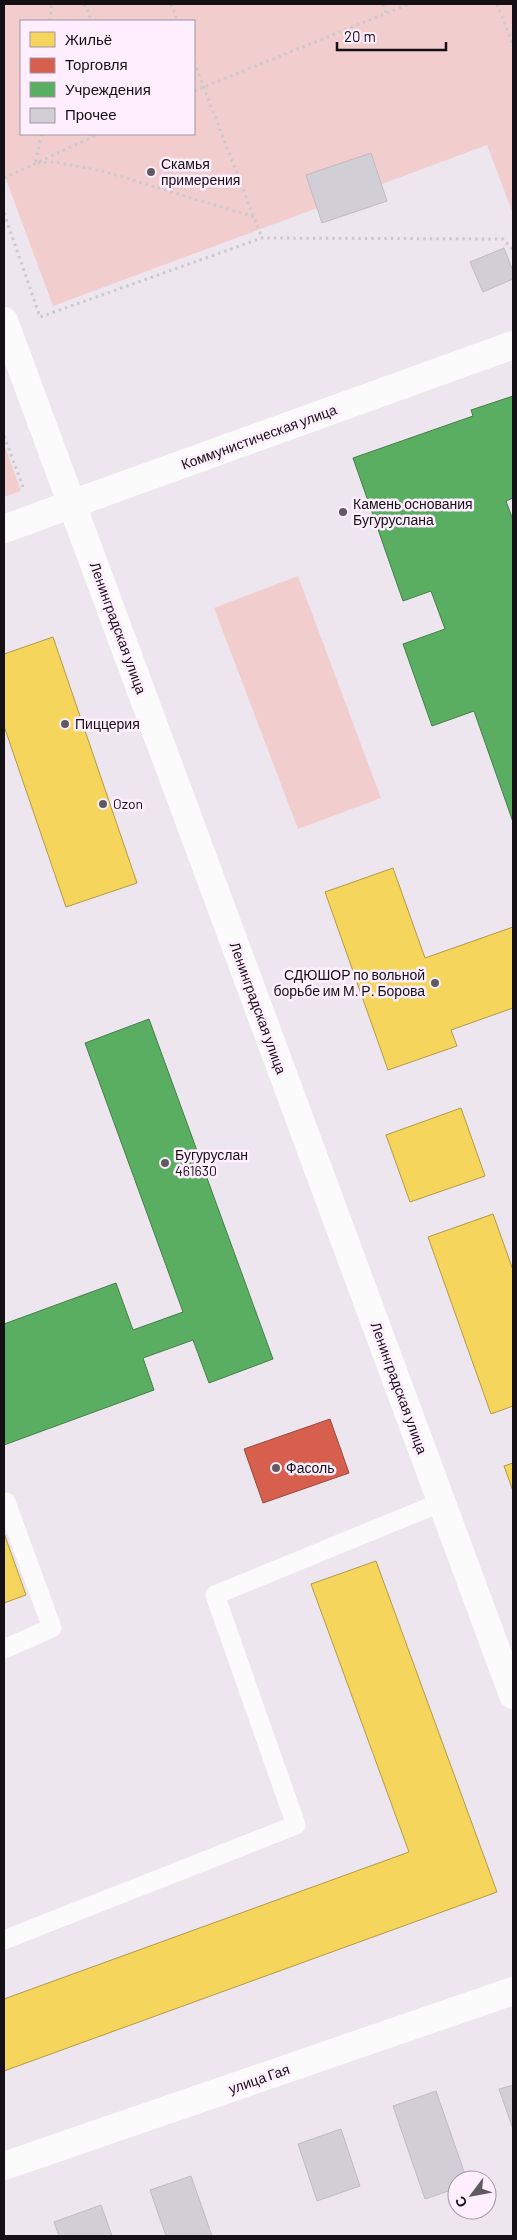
<svg xmlns="http://www.w3.org/2000/svg" width="517" height="2240" viewBox="0 0 517 2240" font-family="Barlow,sans-serif">
	<style>
		.green { fill: #f2cdce; fill-rule: evenodd }
		.homes { fill: #f6d55c; stroke: #b29a47 }
		.shops { fill: #d6604d; stroke: #9c483c }
		.public { fill: #5aae61; stroke: #457f4a }
		.building { fill: #d2ced5; stroke: #c0bcc3 }
		.lines { fill: none; stroke-linecap: round; stroke-linejoin: round }
		.path { stroke: #cbc9cb; stroke-width: 3; stroke-dasharray: 2.5 4; stroke-linecap: butt }
		.lane { stroke: #fcfbfc; stroke-width: 19 }
		.street { stroke: #fcfbfc; stroke-width: 28 }
		.secondary { stroke: #fcfbfc; stroke-width: 28 }
		.poi-dot { fill: #615b61; stroke: #ffeffe; stroke-width: 2 }
		.labels { text-anchor: middle; stroke-width: 5; stroke-linejoin: round; paint-order: stroke }
		.poi-label { font-size: 14px; fill: #151015; stroke: #ffeffe; text-anchor: start }
		.street-label { font-size: 14px; fill: #151015; stroke: #ffeffe }
	</style>
	<rect width="100%" height="100%" fill="#eee6ee"/>
	<!-- green -->
	<g class="green">
		<path d="M4,4H513V214L487,145L53,306L4,174ZM21,21H194V134H21Z"/>
		<polygon points="4,444 21,491 4,497"/>
		<polygon points="298,576 381,798 298,829 214,608"/>
	</g>
	<!-- homes -->
	<g class="homes">
		<polygon points="53,637 137,883 66,907 4,726 4,654"/>
		<polygon points="393,868 425,958 513,927 513,1008 451,1030 457,1046 388,1070 325,892"/>
		<polygon points="461,1108 485,1176 410,1202 386,1135"/>
		<polygon points="493,1214 513,1270 513,1406 491,1414 428,1237"/>
		<polygon points="513,1463 513,1491 504,1466"/>
		<polygon points="4,1533 26,1595 4,1603"/>
		<polygon points="376,1561 497,1892 4,2071 4,1999 409,1852 311,1584"/>
	</g>
	<!-- shops -->
	<polygon class="shops" points="330,1419 349,1473 263,1503 244,1449"/>
	<!-- public -->
	<g class="public">
		<polygon points="513,396 513,498 506,501 513,520 513,822 474,711 432,726 403,644 445,629 431,591 403,601 353,458 473,416 471,410"/>
		<polygon points="149,1019 273,1359 209,1383 193,1340 143,1358 154,1390 4,1445 4,1324 116,1283 133,1330 183,1312 85,1043"/>
	</g>
	<!-- building -->
	<g class="building">
		<polygon points="371,153 387,201 322,223 306,175"/>
		<polygon points="504,248 513,271 513,279 483,292 470,262"/>
		<polygon points="513,2085 513,2129 499,2089"/>
		<polygon points="436,2091 467,2180 457,2180 457,2188 425,2199 393,2106"/>
		<polygon points="341,2129 360,2186 317,2201 298,2144"/>
		<polygon points="191,2176 212,2236 166,2236 150,2190"/>
		<polygon points="101,2205 112,2236 59,2236 54,2222"/>
	</g>
	<g class="lines">
		<!-- path -->
		<g class="path">
			<polyline points="84,4 90,15 89,21"/>
			<polyline points="171,4 178,21"/>
			<polyline points="383,4 386,13"/>
			<polyline points="497,4 513,45"/>
			<polyline points="50,21 52,4"/>
			<polyline points="194,62 262,238"/>
			<polyline points="194,91 409,4"/>
			<polyline points="42,134 35,163 56,162 106,172 254,217"/>
			<polyline points="4,178 99,134"/>
			<polyline points="4,213 40,317 262,238 503,239 513,250"/>
			<polyline points="4,436 23,487"/>
		</g>
		<!-- lane -->
		<g class="lane">
			<polyline points="4,1503 6,1502 52,1628 4,1649"/>
			<polyline points="4,1940 296,1825 215,1595 442,1502"/>
		</g>
		<!-- street -->
		<g class="street">
			<polyline points="4,321 513,1695"/>
			<polyline points="72,504 513,345"/>
		</g>
		<!-- secondary -->
		<g class="secondary">
			<polyline points="4,529 72,504"/>
			<polyline points="4,2166 513,1991"/>
		</g>
	</g>
	<!-- markers -->
	<g class="poi-dot">
		<circle cx="151" cy="172" r="5"/>
		<circle cx="343" cy="512" r="5"/>
		<circle cx="65" cy="724" r="5"/>
		<circle cx="103" cy="804" r="5"/>
		<circle cx="435" cy="983" r="5"/>
		<circle cx="165" cy="1163" r="5"/>
		<circle cx="276" cy="1468" r="5"/>
	</g>
	<g class="labels">
		<!-- poi labels -->
		<g class="poi-label">
			<text x="161" y="169">Скамья<tspan x="161" dy="16">примерения</tspan></text>
			<text x="353" y="509">Камень основания<tspan x="353" dy="16">Бугуруслана</tspan></text>
			<text x="75" y="729">Пиццерия</text>
			<text x="113" y="809">Ozon</text>
			<text x="425" y="980" text-anchor="end">СДЮШОР по вольной<tspan x="425" dy="16">борьбе им М. Р. Борова</tspan></text>
			<text x="175" y="1160">Бугуруслан<tspan x="175" dy="16">461630</tspan></text>
			<text x="286" y="1473">Фасоль</text>
		</g>
		<!-- street labels -->
		<g class="street-label">
			<text transform="translate(259 437) rotate(-20)" y="5">Коммунистическая улица</text>
			<text transform="translate(118 628) rotate(70)" y="5">Ленинградская улица</text>
			<text transform="translate(258 1008) rotate(70)" y="5">Ленинградская улица</text>
			<text transform="translate(399 1388) rotate(70)" y="5">Ленинградская улица</text>
			<text transform="translate(259 2079) rotate(-19)" y="5">улица Гая</text>
		</g>
	</g>
	<!-- border -->
	<rect width="517" height="2240" fill="none" stroke="#151015" stroke-width="10"/>
	<!-- legend -->
	<rect x="20" y="20" width="175" height="115" fill="#ffeffe" stroke="#a196a1"/>
	<rect x="30" y="32" width="25" height="15" fill="#f6d55c" stroke="#a196a1"/>
	<text x="65" y="45" font-size="15" fill="#151015">Жильё</text>
	<rect x="30" y="58" width="25" height="15" fill="#d6604d" stroke="#a196a1"/>
	<text x="65" y="70" font-size="15" fill="#151015">Торговля</text>
	<rect x="30" y="82" width="25" height="15" fill="#5aae61" stroke="#a196a1"/>
	<text x="65" y="95" font-size="15" fill="#151015">Учреждения</text>
	<rect x="30" y="108" width="25" height="15" fill="#d2ced5" stroke="#a196a1"/>
	<text x="65" y="120" font-size="15" fill="#151015">Прочее</text>
	<!-- north arrow -->
	<g transform="translate(472 2195) rotate(238)"><circle r="24" fill="#ffeffe" stroke="#a196a1"/>
	<path d="M0-4L9 19L0 12L-9 19Z" fill="#615b61"/>
	<text y="-8" font-size="14" font-weight="bold" text-anchor="middle" fill="#151015">С</text>
	</g>
	<!-- scale -->
	<path d="M337 42v8h109v-8" fill="none" stroke="#151015" stroke-width="2.5"/>
	<text x="344" y="42" font-size="15" fill="#151015" stroke="#ffeffe" stroke-width="4" paint-order="stroke">20 m</text>
</svg>
